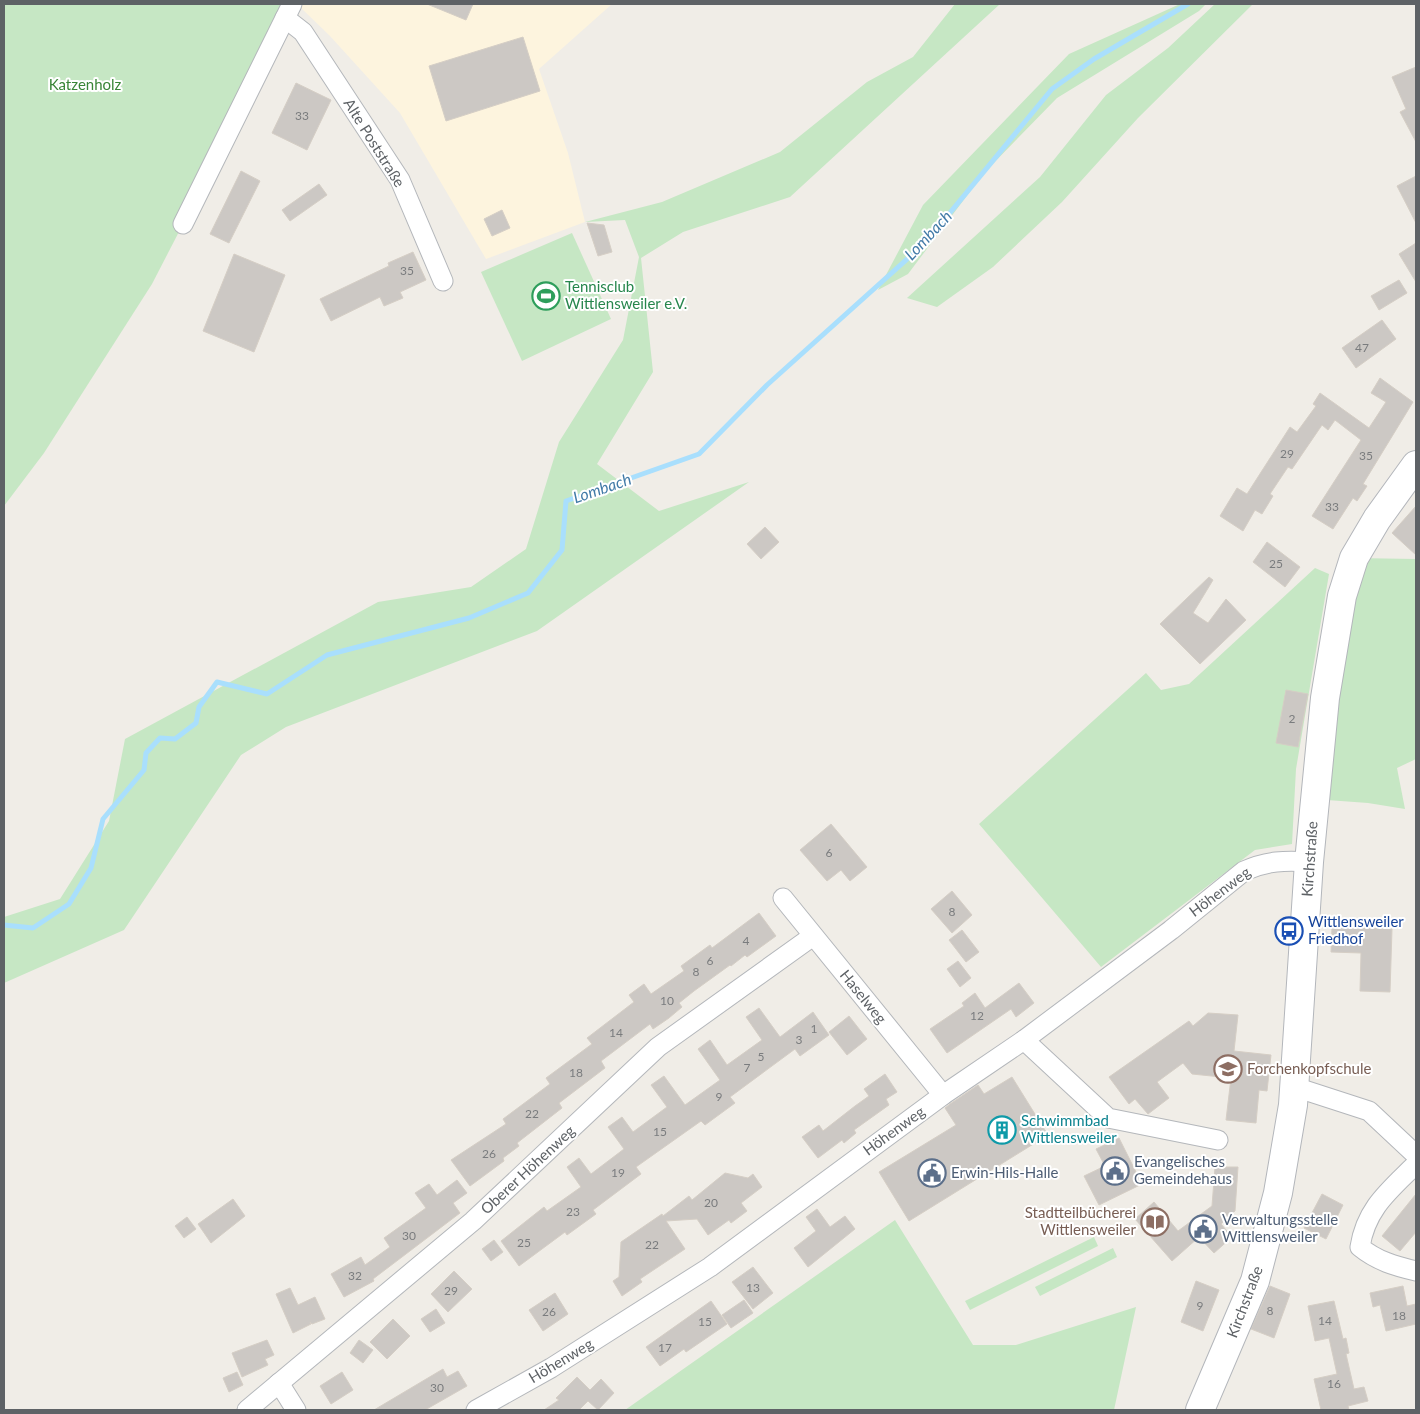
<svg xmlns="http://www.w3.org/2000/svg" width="1420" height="1414" viewBox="0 0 1420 1414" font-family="Lato,sans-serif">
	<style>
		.commercial { fill: #fdf4de }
		.green { fill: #c6e7c4 }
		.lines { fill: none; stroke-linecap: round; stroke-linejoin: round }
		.stream { stroke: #a9dffd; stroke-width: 5 }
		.building { fill: #ccc8c4; stroke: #d5cec5 }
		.street-casing { stroke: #b4b7bb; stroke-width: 21 }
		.secondary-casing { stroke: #b3b6bb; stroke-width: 30 }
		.street { stroke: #fff; stroke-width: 19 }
		.secondary { stroke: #fff; stroke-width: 28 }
		.labels { text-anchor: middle; stroke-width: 4; stroke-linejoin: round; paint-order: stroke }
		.number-label { font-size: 12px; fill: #7a7c7e }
		.park-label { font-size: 15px; fill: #398537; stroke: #fff }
		.street-label { font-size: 15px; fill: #5e6266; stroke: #fff }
		.leisure-label { font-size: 15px; fill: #27864d; stroke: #fff; text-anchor: start }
		.transit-label { font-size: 15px; fill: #164399; stroke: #fff; text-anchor: start }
		.education-label { font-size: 15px; fill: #785e54; stroke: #fff; text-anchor: start }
		.culture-label { font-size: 15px; fill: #0d838f; stroke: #fff; text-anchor: start }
		.service-label { font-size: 15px; fill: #4e5e75; stroke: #fff; text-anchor: start }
		.water-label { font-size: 16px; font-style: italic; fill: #417aa7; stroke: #fff }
	</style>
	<rect width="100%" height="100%" fill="#f0ede7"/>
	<!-- commercial -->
	<polygon class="commercial" points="297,4 612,4 539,69 568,153 585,222 486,259 400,113 330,36"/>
	<!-- green -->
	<g class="green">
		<polygon points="4,4 283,4 183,224 152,284 44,453 4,506"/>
		<polygon points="955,4 1000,4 790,197 683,232 641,258 653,372 597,464 659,511 749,482 537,631 286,727 241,755 124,930 4,983 4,917 60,899 109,821 125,739 378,602 471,587 526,549 559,442 623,340 639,257 625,220 585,222 662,202 780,152 867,82 913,57"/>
		<polygon points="1180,4 1206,4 1199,11 1057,98 984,173 908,274 878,290 923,205 1069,54"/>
		<polygon points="1215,4 1253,4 1138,118 1062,202 993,267 937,307 907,298 1040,177 1106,95 1168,48"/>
		<polygon points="572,233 611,319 522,361 481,272"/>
		<polygon points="1354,558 1416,559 1416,759 1397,768 1405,809 1368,803 1327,800"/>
		<polygon points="1315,568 1329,574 1296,769 1292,844 1255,850 1101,967 979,824 1146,673 1161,690 1189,684"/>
		<polygon points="895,1220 973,1345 1016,1345 1136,1307 1114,1410 625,1410"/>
		<polygon points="1094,1237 1098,1246 970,1310 965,1301"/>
		<polygon points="1113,1248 1117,1257 1040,1296 1035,1287"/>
	</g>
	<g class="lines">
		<!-- stream -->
		<polyline class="stream" points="4,925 33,928 69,904 91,868 103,819 144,770 146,753 160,738 175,739 196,723 199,707 217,682 267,694 327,655 469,618 528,593 562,550 566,501 699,454 767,385 925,243 1052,89 1094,59 1188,4"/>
	</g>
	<!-- building -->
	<g class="building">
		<polygon points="427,4 473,4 466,20"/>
		<polygon points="523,37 540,91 446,121 429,66"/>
		<polygon points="1416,67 1416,142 1400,112 1406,109 1392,77"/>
		<polygon points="296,83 331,100 307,150 272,133"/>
		<polygon points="241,171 260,181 229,243 210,234"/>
		<polygon points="1416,176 1416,223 1397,186"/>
		<polygon points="319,184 327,195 290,221 282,210"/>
		<polygon points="502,210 510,228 492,236 484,219"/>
		<polygon points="587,223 604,225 612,252 598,256"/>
		<polygon points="1416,243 1416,282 1399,254"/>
		<polygon points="413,252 426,280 400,292 403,298 384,306 380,297 331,321 320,299 389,266 388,263"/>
		<polygon points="234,254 285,275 254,352 203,331"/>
		<polygon points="1399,280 1407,293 1379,310 1371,296"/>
		<polygon points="1382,320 1396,339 1356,368 1342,348"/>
		<polygon points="1380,378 1413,402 1363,484 1367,486 1357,501 1353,498 1333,529 1312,516 1361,440 1335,420 1328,430 1322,425 1292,469 1288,467 1270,494 1273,496 1262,514 1255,510 1243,531 1220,516 1237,488 1247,494 1290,427 1297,432 1316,406 1313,404 1320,393 1369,428 1386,402 1371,393"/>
		<polygon points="1416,506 1416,555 1392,533"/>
		<polygon points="765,527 779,542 761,559 747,544"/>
		<polygon points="1267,542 1300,567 1285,587 1253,562"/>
		<polygon points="1209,577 1213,580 1193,613 1208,623 1226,599 1246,620 1200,664 1160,624"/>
		<polygon points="1286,690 1308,694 1298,747 1276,743"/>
		<polygon points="831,824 867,867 850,881 841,870 827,881 800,850"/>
		<polygon points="952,891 972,915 952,933 931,909"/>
		<polygon points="759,913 776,936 747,957 745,955 731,966 730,965 694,991 679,1003 682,1007 669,1018 653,1029 650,1024 601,1061 605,1068 559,1103 562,1108 517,1143 519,1146 503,1158 504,1161 470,1186 451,1160 506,1124 503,1119 550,1084 546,1078 592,1044 587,1038 634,1002 629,995 644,984 651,994 684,971 681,966 710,945 712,948"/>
		<polygon points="1332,927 1392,929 1390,992 1360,991 1361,953 1331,952"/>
		<polygon points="962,930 979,952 966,962 949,940"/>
		<polygon points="958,961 971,978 960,987 947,969"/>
		<polygon points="1019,983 1034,1003 1016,1017 1011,1009 947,1053 930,1029 964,1006 962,1003 975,993 985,1008"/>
		<polygon points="759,1008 780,1037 813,1012 829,1035 800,1056 795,1049 730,1097 735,1103 705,1125 701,1121 636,1167 641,1174 593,1210 596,1214 567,1235 565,1232 519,1266 501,1241 544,1207 547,1211 581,1187 567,1167 579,1158 591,1174 624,1149 608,1127 622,1117 633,1132 667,1107 651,1085 664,1076 685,1105 720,1080 698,1049 710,1040 727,1065 762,1040 746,1017"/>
		<polygon points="1208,1013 1238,1015 1234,1051 1271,1055 1267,1091 1259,1090 1256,1123 1226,1120 1231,1078 1192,1074 1183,1063 1157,1082 1169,1098 1148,1114 1135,1099 1129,1104 1109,1077 1189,1021 1193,1026"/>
		<polygon points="849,1016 867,1039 847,1055 829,1032"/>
		<polygon points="885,1074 897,1092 886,1099 889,1105 854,1130 856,1133 844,1143 842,1140 818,1158 802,1137 819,1125 823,1131 855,1106 869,1096 864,1089"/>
		<polygon points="1012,1077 1048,1135 909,1221 879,1172 956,1125 945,1108 950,1104 978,1085 984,1094"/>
		<polygon points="1119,1138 1142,1184 1099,1205 1084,1176 1105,1166 1096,1149"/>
		<polygon points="1215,1167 1238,1167 1235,1211 1221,1224 1232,1237 1214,1253 1199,1237 1172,1261 1135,1219 1154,1202 1178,1231 1212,1206"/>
		<polygon points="725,1173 748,1178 753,1174 762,1187 741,1203 747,1211 731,1223 729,1220 708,1235 697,1219 666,1221 685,1249 640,1279 642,1282 622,1296 613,1281 619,1277 621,1242 662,1214 663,1216 689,1196 692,1200"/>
		<polygon points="457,1180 467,1193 453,1203 460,1213 373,1279 374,1281 344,1297 331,1274 361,1257 365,1265 390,1247 384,1238 426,1208 415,1193 429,1184 437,1195"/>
		<polygon points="1322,1194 1343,1205 1326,1239 1304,1228"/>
		<polygon points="1416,1194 1416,1232 1400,1251 1382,1236"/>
		<polygon points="233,1199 245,1216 211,1243 198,1224"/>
		<polygon points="817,1209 830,1227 845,1216 855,1229 808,1267 794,1248 816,1231 806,1217"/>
		<polygon points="187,1217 196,1229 184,1238 175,1226"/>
		<polygon points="494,1240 503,1252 491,1261 482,1249"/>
		<polygon points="753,1267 773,1293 753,1309 732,1282"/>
		<polygon points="454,1271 472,1289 448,1312 431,1294"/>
		<polygon points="1196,1281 1219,1290 1203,1331 1181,1322"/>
		<polygon points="1270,1286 1290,1294 1274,1338 1251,1329"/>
		<polygon points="1403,1286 1407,1306 1416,1304 1416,1324 1386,1331 1380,1305 1373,1307 1370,1293"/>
		<polygon points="290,1288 298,1305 315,1297 325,1319 312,1324 310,1322 311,1324 293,1333 276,1294"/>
		<polygon points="555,1293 568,1314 543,1331 529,1310"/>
		<polygon points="744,1300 753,1313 731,1328 722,1315"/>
		<polygon points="711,1301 727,1324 686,1352 684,1349 660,1366 646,1347"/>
		<polygon points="1334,1301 1343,1339 1346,1338 1349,1353 1346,1354 1354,1389 1364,1387 1368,1401 1348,1406 1349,1410 1321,1410 1314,1379 1337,1374 1329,1338 1315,1341 1308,1306"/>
		<polygon points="436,1309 445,1323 430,1332 421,1319"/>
		<polygon points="393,1319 410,1336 387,1359 370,1342"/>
		<polygon points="267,1340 274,1355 265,1359 268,1365 242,1377 232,1353"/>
		<polygon points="359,1340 373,1350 363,1363 350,1353"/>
		<polygon points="443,1369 447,1377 458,1371 467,1386 425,1410 374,1410"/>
		<polygon points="237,1372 243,1385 229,1392 223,1378"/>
		<polygon points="342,1372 353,1390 331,1404 320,1386"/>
		<polygon points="577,1377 590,1390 601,1379 614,1393 598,1410 588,1401 579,1410 544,1410 559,1400 556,1398"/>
	</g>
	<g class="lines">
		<!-- street casing -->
		<g class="street-casing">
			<g id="street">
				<polyline points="285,18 303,32 400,180 443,281"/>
				<polyline points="183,224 292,4"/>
				<polyline points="783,898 943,1095"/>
				<polyline points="1024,1040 1108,1118 1218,1140"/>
				<polyline points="1295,1087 1369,1111 1416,1155"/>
				<path d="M1416,1164C1390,1190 1366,1208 1360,1247C1377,1261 1395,1266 1416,1271"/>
				<polyline points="279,1383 296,1410"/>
				<polyline points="247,1410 473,1221 658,1047 813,936"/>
				<path d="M476,1410L551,1368L710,1267L943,1095L1024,1040L1171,930L1244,871C1266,861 1286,860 1309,862"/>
			</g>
		</g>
		<!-- secondary casing -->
		<g class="secondary-casing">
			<polyline id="secondary" points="1200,1410 1255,1281 1278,1193 1293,1105 1309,862 1325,698 1342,596 1354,558 1377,519 1416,465"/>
		</g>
		<!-- street -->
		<use href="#street" class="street"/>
		<!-- secondary -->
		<use href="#secondary" class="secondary"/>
	</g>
	<!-- icons -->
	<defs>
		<g id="stadium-ring" transform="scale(1.4375)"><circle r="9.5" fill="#fff" stroke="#2e9e5b" stroke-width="1.5"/><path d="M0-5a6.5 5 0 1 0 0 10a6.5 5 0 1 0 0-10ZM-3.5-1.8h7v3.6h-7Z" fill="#2e9e5b"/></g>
		<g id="bus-ring" transform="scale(1.4375)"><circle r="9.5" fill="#fff" stroke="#1a4fb4" stroke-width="1.5"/><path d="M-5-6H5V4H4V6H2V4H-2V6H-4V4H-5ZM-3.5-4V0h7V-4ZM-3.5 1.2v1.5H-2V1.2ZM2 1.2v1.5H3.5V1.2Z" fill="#1a4fb4"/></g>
		<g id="school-ring" transform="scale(1.4375)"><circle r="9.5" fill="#fff" stroke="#8d6e63" stroke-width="1.5"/><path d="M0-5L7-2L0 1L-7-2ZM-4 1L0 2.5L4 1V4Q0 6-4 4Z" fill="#8d6e63"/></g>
		<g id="building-ring" transform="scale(1.4375)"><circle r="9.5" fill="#fff" stroke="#0f9aa8" stroke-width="1.5"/><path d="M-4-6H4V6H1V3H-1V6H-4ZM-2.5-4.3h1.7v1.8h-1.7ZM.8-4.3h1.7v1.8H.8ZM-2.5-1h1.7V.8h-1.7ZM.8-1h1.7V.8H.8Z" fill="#0f9aa8"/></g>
		<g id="civic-ring" transform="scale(1.4375)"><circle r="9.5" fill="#fff" stroke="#5c6f8a" stroke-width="1.5"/><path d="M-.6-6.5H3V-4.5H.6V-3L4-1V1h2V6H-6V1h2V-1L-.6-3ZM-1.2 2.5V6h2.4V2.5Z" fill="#5c6f8a"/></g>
		<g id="library-ring" transform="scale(1.4375)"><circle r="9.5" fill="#fff" stroke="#8d6e63" stroke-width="1.5"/><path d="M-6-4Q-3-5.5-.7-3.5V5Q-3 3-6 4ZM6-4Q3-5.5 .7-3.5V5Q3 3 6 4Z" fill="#8d6e63"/></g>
	</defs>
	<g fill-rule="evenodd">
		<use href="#stadium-ring" x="546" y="296"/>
		<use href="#bus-ring" x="1289" y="931"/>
		<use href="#school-ring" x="1228" y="1069"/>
		<use href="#building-ring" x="1002" y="1130"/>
		<use href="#civic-ring" x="1115" y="1171"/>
		<use href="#civic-ring" x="932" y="1173"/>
		<use href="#library-ring" x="1155" y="1222"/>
		<use href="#civic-ring" x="1203" y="1229"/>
	</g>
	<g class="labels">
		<!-- number labels -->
		<g class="number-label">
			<text x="302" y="120">33</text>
			<text x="407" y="275">35</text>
			<text x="1362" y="352">47</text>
			<text x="1287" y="458">29</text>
			<text x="1366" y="460">35</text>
			<text x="1332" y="511">33</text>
			<text x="1276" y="568">25</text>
			<text x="1292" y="723">2</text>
			<text x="829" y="857">6</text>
			<text x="952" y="916">8</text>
			<text x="746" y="945">4</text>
			<text x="710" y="965">6</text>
			<text x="696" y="976">8</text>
			<text x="667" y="1005">10</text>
			<text x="977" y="1020">12</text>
			<text x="814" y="1033">1</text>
			<text x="616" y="1037">14</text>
			<text x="799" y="1044">3</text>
			<text x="761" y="1061">5</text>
			<text x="747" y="1072">7</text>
			<text x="576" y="1077">18</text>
			<text x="719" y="1101">9</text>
			<text x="532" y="1118">22</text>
			<text x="660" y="1136">15</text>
			<text x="489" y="1158">26</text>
			<text x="618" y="1177">19</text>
			<text x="711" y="1207">20</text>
			<text x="573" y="1216">23</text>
			<text x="409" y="1240">30</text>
			<text x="524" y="1247">25</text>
			<text x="652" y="1249">22</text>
			<text x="355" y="1280">32</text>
			<text x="753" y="1292">13</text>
			<text x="451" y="1295">29</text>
			<text x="1200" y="1310">9</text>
			<text x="1270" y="1315">8</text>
			<text x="549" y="1316">26</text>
			<text x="1399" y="1320">18</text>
			<text x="1325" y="1325">14</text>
			<text x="705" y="1326">15</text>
			<text x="665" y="1352">17</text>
			<text x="1334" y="1388">16</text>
			<text x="437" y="1392">30</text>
		</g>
		<!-- park labels -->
		<g class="park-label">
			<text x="85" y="90">Katzenholz</text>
		</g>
		<!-- street labels -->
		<g class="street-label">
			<text transform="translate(374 143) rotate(58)" y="5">Alte Poststraße</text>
			<text transform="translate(1310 859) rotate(-86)" y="5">Kirchstraße</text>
			<text transform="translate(1220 892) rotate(-37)" y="5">Höhenweg</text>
			<text transform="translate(863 997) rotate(51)" y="5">Haselweg</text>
			<text transform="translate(894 1131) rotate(-36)" y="5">Höhenweg</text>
			<text transform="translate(528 1170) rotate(-43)" y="5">Oberer Höhenweg</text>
			<text transform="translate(1245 1302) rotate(-69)" y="5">Kirchstraße</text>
			<text transform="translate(561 1361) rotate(-31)" y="5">Höhenweg</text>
		</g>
		<!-- leisure labels -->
		<g class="leisure-label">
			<text x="565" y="292">Tennisclub<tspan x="565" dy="17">Wittlensweiler e.V.</tspan></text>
		</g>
		<!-- transit labels -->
		<g class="transit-label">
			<text x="1308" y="927">Wittlensweiler<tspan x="1308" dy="17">Friedhof</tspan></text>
		</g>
		<!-- education labels -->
		<g class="education-label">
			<text x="1247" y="1074">Forchenkopfschule</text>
			<text x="1136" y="1218" text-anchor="end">Stadtteilbücherei<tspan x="1136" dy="17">Wittlensweiler</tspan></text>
		</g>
		<!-- culture labels -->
		<g class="culture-label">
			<text x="1021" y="1126">Schwimmbad<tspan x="1021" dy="17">Wittlensweiler</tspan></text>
		</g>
		<!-- service labels -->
		<g class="service-label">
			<text x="1134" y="1167">Evangelisches<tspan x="1134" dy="17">Gemeindehaus</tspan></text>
			<text x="951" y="1178">Erwin-Hils-Halle</text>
			<text x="1222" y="1225">Verwaltungsstelle<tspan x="1222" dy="17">Wittlensweiler</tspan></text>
		</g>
		<!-- water labels -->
		<g class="water-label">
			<text transform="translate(928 235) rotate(-47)" y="6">Lombach</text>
			<text transform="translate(602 488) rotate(-19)" y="6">Lombach</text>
		</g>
	</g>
	<!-- border -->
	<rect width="1420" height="1414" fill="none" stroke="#5e6266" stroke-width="10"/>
</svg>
